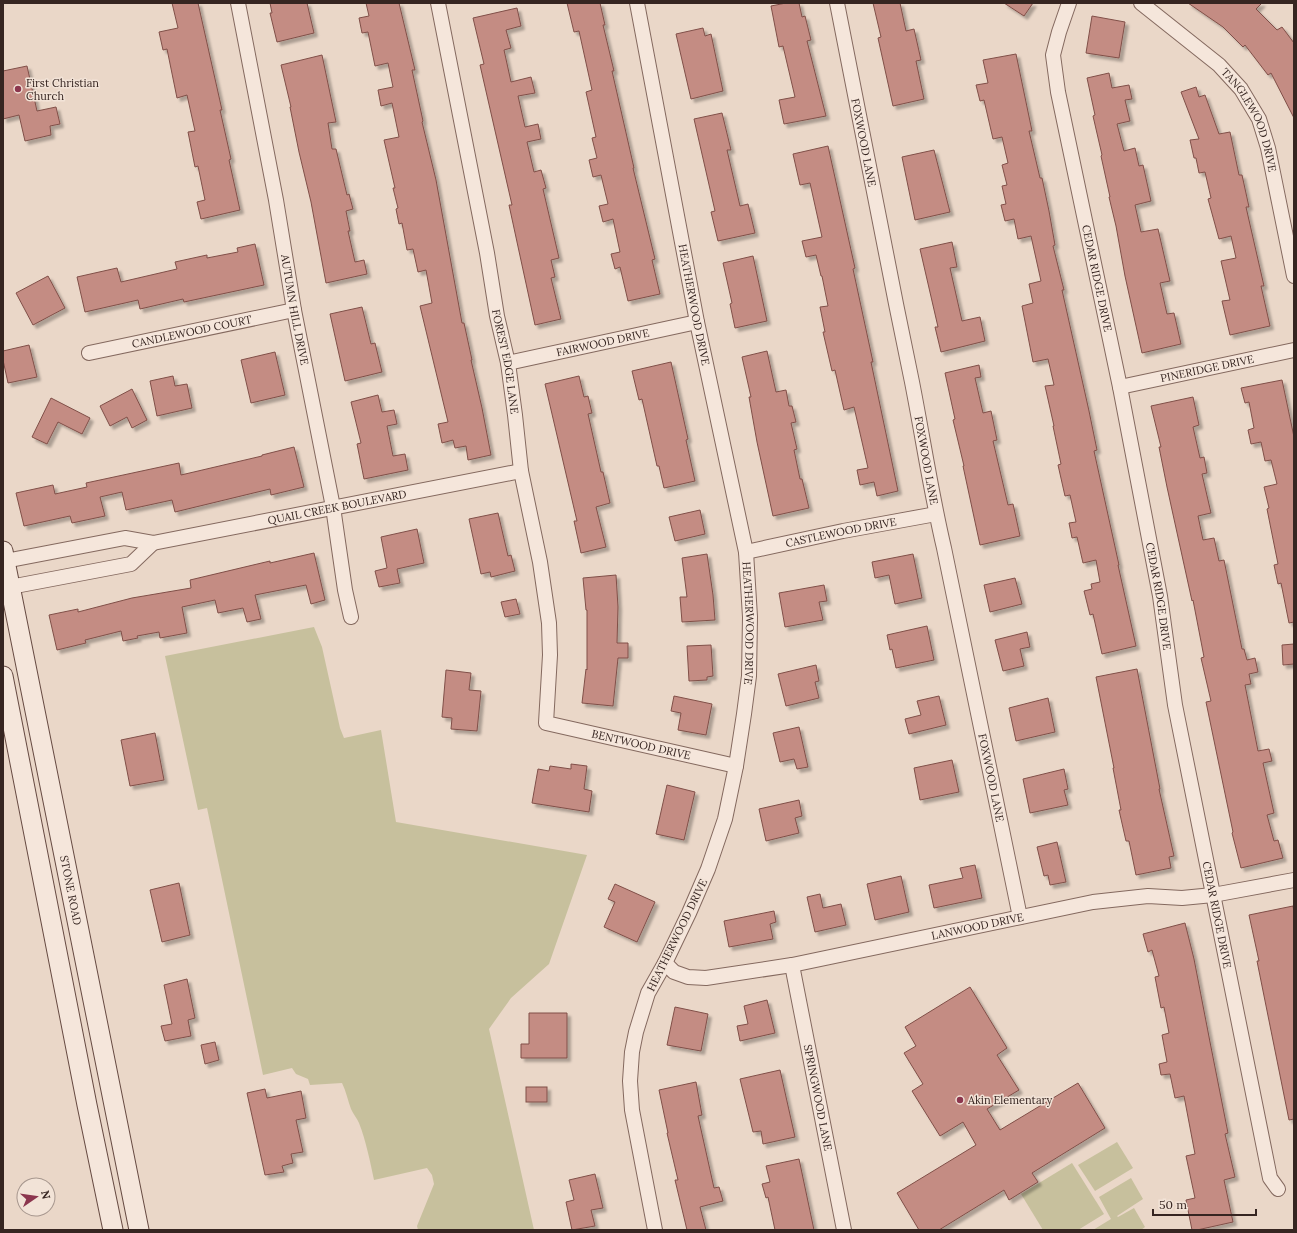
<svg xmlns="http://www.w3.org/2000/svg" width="1297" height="1233" viewBox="0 0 1297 1233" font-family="Lora,serif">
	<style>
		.green { fill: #c7c09d }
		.building { fill: #c48c83; stroke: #804f48; filter: url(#shadow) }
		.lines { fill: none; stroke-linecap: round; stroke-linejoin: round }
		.minor-casing { stroke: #84695f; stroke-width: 16 }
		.secondary-casing { stroke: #664a42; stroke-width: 21 }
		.minor { stroke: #f5e6db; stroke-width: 14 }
		.secondary { stroke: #f5e6db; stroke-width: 19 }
		.poi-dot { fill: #8c364e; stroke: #f2e3d7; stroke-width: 1.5 }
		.labels { text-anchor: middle; stroke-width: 3; stroke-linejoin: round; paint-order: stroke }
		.poi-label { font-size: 11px; fill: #362521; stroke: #f2e3d7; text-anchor: start }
		.street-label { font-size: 11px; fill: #362521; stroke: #f2e3d7 }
	</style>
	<defs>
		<filter id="shadow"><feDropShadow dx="3.5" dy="3.5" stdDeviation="1" flood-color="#0004"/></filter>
	</defs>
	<rect width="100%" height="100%" fill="#ead7c8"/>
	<!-- green -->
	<g class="green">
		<path d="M314,627L322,647L340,728L344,738L381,730L396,822L587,855L549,964L511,998L489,1029L534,1230H418L417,1226L434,1184L432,1175L427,1168L374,1180C370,1161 366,1141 359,1123C357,1118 353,1114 351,1109C348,1101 346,1091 342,1083L310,1085L308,1079L296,1074L292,1068L263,1075L207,808L198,810L165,656Z"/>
		<polygon points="1117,1142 1133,1168 1095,1191 1078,1165"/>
		<polygon points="1072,1163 1104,1214 1078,1230 1043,1230 1021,1194"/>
		<polygon points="1131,1178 1143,1199 1117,1216 1118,1217 1134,1208 1145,1227 1141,1230 1093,1230 1111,1219 1099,1197"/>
	</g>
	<!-- building -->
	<g class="building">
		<polygon points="172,3 198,3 222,110 220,110 231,159 229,160 240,210 201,219 197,202 205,200 198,166 195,167 188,132 195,131 187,95 177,98 167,49 163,50 159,32 178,28"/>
		<polygon points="270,3 307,3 314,33 277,42 270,13 272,13"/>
		<polygon points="366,3 399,3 415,70 412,70 423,121 422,122 436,180 462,323 464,323 472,360 471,360 482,408 491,455 468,460 466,446 455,448 453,440 442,443 438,424 448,422 420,306 432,303 426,270 418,272 413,249 407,250 402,223 399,224 396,209 398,208 393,188 395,188 384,140 399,137 392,103 381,106 378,90 393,87 388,63 375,66 368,32 362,33 359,18 369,16"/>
		<polygon points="567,3 600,3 605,25 603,25 614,71 612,71 634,168 633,168 655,259 652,260 660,294 628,301 620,267 615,269 611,254 620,252 613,219 603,222 599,206 608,204 601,175 593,177 589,160 597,158 592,138 596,137 586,92 592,90 579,31 574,32"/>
		<polygon points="786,3 799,3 802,17 805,16 811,40 807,41 826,116 784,124 779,100 795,97 783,46 779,47 771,6"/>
		<polygon points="873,3 900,3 906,31 914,29 921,60 916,61 924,99 893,106 878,38 881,37"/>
		<polygon points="1004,3 1033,3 1024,16"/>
		<polygon points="1188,3 1262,3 1256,9 1277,30 1282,27 1294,43 1294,118 1271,73 1268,75 1245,45 1243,47 1223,27"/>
		<polygon points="517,8 521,26 506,30 511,48 504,50 511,82 531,77 535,93 518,96 525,127 538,124 541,139 527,142 534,172 541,170 546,188 543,189 559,258 551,260 555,277 551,278 561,319 535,325 509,205 512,205 480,65 484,64 473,18"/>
		<polygon points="1092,16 1125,22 1119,58 1086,53"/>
		<polygon points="703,28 705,36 711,34 723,91 691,99 676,34"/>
		<polygon points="1016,54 1032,131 1029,131 1040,178 1042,178 1049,211 1055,245 1053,246 1064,290 1062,290 1089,411 1097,450 1094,451 1119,565 1118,565 1136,646 1102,654 1093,614 1090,615 1084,591 1092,589 1091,584 1100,582 1096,560 1083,563 1077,537 1072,538 1069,523 1076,522 1070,495 1065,496 1058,465 1061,464 1053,426 1054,426 1045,386 1054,385 1048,359 1033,362 1022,306 1033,303 1029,284 1041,281 1031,236 1018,239 1014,219 1005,221 1001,205 1006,204 1002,186 1007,185 1002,165 1008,163 1002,137 993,139 984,100 980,101 976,85 988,83 983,60"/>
		<polygon points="322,55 336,122 328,123 332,149 336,149 347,195 349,194 353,209 346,211 350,231 348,231 355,262 364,260 367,274 326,283 311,202 299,152 290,107 291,107 281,65"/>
		<polygon points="27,66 37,111 56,107 60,124 50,126 51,135 25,141 19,115 3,119 3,71"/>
		<polygon points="1109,73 1112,88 1129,85 1132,99 1125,100 1130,121 1117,124 1124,151 1135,148 1139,166 1143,165 1151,201 1135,205 1141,232 1158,229 1170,281 1160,283 1167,314 1174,313 1181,344 1142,353 1125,276 1116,226 1109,197 1110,197 1101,156 1102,155 1093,116 1095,115 1087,78"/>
		<polygon points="1196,87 1199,97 1205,95 1219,134 1230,132 1239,175 1242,175 1249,207 1246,207 1264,286 1261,286 1270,326 1230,335 1222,301 1230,300 1221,261 1236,258 1231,236 1219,239 1208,199 1211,198 1205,172 1199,173 1196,158 1194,158 1190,140 1199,139 1181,92"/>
		<polygon points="722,113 731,150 727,150 740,206 748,204 755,233 718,241 711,212 715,211 694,119"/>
		<polygon points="828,146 855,268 853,269 873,362 871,362 898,491 877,496 874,482 860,485 857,470 868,468 854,407 844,410 835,370 832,371 823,332 825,332 820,307 828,306 822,276 821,276 816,255 806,257 802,241 822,237 810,183 800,185 793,154"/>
		<polygon points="934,150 950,212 915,220 902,157"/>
		<polygon points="952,242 957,267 950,268 962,321 980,317 985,341 941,352 935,327 938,327 920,249"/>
		<polygon points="255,244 264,285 184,302 183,299 140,309 138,300 85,312 77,277 117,268 121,282 177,269 175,262 207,255 207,258 238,252 237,248"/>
		<polygon points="753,256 767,321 735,328 730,304 732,303 723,263"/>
		<polygon points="48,276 65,308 33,325 16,293"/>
		<polygon points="362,307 371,344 375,343 382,372 345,381 330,314"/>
		<polygon points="29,345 37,377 8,383 3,360 3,351"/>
		<polygon points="767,351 776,392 786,390 789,406 792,406 796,422 791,423 797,449 794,450 800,479 802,479 809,508 773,516 757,442 749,397 751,397 742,357"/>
		<polygon points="275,352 285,395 251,403 241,360"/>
		<polygon points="671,362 688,439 686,440 695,481 664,488 659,466 657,466 642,399 639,400 632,371"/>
		<polygon points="979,365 981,377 975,378 983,413 991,411 997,440 993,441 1008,505 1013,504 1020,536 980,545 963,466 964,466 953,420 955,419 945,373"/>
		<polygon points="173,376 175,386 187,384 192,408 157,416 150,381"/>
		<polygon points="579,376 584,397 588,396 592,413 588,414 601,472 603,472 610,503 596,507 606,547 581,553 574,521 577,521 545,384"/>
		<polygon points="1282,380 1294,437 1294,622 1289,623 1281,583 1278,584 1274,565 1278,564 1267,509 1269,508 1264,487 1277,484 1271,460 1265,461 1261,442 1251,444 1248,430 1254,428 1249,402 1245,403 1241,388"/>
		<polygon points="132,389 147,420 132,428 127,417 110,426 100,406"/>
		<polygon points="378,395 382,412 394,410 397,424 387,426 393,456 405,454 408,470 364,479 357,444 361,443 351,402"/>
		<polygon points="1193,397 1199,425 1193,427 1200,458 1204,457 1207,473 1202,474 1211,513 1198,516 1203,540 1214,538 1219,561 1224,560 1242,649 1244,649 1247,660 1255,658 1258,672 1249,674 1251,684 1245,685 1258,751 1269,749 1272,761 1263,763 1274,813 1267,815 1274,841 1278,840 1283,858 1241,868 1232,833 1233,832 1206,702 1211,701 1201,658 1204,657 1193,600 1192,601 1167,487 1159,447 1161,447 1151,406"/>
		<polygon points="51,398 90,418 82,434 58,422 47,444 32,437"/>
		<polygon points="294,447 304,487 271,495 270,489 175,512 172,500 126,510 122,492 100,497 105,516 72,523 70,516 24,526 16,493 53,485 55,494 87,487 86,483 179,463 181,475 262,456 262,455"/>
		<polygon points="700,510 705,534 675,541 669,517"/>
		<polygon points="498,513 508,556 511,555 515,571 491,577 490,572 481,574 469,519"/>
		<polygon points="417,529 424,563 397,569 400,583 379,587 375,571 387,568 381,537"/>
		<polygon points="314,553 325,600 311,604 306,585 255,595 261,619 247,622 243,608 218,613 215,600 182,607 187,633 160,638 159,632 137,636 138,638 123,641 121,631 85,640 86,643 57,650 49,615 78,609 78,612 132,598 191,588 190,580 270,561 270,563"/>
		<polygon points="707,554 713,595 715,620 682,622 680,597 687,597 682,558"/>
		<polygon points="913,554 922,598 895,604 889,575 875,578 872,562"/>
		<polygon points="616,575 618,607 617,643 628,643 628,658 618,658 613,706 582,703 586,669 587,670 587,610 586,610 583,578"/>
		<polygon points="1015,578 1022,604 990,612 984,585"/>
		<polygon points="824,585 827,601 819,602 823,620 785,627 779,593"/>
		<polygon points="516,599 520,614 505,617 501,602"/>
		<polygon points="927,626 934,660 896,668 892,649 890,650 887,635"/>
		<polygon points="1027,632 1030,647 1020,649 1024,666 1003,671 995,640"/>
		<polygon points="1294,644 1294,664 1283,665 1282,645"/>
		<polygon points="711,645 713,676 707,677 707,680 689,681 687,646"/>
		<polygon points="816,665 819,681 815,682 819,698 786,706 778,674"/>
		<polygon points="1137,669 1160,789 1159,789 1174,856 1169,857 1171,868 1136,875 1129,841 1126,841 1119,810 1121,810 1113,768 1114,768 1096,677"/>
		<polygon points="446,670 471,673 469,690 481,691 477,731 451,729 452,718 442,717"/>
		<polygon points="674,696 712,704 706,735 678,730 681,713 671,711"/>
		<polygon points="939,696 946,725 909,734 905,719 921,715 917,701"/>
		<polygon points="1048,698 1055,732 1016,741 1009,708"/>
		<polygon points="799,727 808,767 797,769 794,759 780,762 773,733"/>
		<polygon points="155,733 164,780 130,786 121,740"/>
		<polygon points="952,760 959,792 920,800 914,768"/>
		<polygon points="571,764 587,766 584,789 592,791 589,812 532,803 538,769 549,771 550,766 571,769"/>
		<polygon points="1064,769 1068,789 1064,790 1068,805 1030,813 1023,779"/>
		<polygon points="667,785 695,792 684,840 656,834"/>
		<polygon points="799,800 802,816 795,818 799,833 766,841 759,809"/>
		<polygon points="1057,842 1066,882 1050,885 1048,875 1044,876 1037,847"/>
		<polygon points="975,865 982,898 934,908 929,885 963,878 960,868"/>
		<polygon points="901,876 909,912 875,920 867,884"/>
		<polygon points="179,883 190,935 162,942 150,890"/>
		<polygon points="615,884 655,902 637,942 604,927 615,902 608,899"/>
		<polygon points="820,894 823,908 841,904 846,925 815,932 807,897"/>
		<polygon points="1293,906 1294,912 1294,1119 1289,1120 1257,961 1259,961 1249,915"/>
		<polygon points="774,911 776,922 770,924 773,939 729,947 724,921"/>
		<polygon points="1185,923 1194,959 1210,1042 1228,1133 1225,1134 1235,1177 1224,1180 1233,1222 1197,1230 1192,1230 1186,1200 1195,1198 1186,1156 1195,1154 1184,1096 1175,1098 1170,1074 1161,1075 1159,1064 1167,1062 1162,1035 1169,1033 1164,1007 1161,1008 1155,977 1159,976 1152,950 1148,952 1143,934"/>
		<polygon points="187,979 195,1018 188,1020 191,1036 165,1041 161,1026 172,1024 164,985"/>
		<polygon points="970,987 1007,1048 997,1055 1019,1090 987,1109 1000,1130 1078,1083 1105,1128 1032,1173 1038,1182 1009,1200 1004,1190 939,1230 919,1230 897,1193 976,1145 963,1122 940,1136 912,1091 923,1084 904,1053 916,1046 905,1027"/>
		<polygon points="767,1000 775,1033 740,1041 737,1026 748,1024 744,1006"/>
		<polygon points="675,1007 708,1014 701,1051 667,1045"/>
		<polygon points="529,1013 567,1013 567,1058 521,1058 521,1044 529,1044"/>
		<polygon points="215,1042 219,1060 205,1064 201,1045"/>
		<polygon points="780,1070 795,1137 763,1144 761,1131 753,1132 740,1079"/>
		<polygon points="696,1082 702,1115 698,1116 714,1188 719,1187 723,1201 700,1207 706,1230 687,1230 675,1180 678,1180 667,1133 668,1133 659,1090"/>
		<rect x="526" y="1087" width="21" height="15"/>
		<polygon points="265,1089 267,1098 301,1091 306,1118 296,1120 303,1152 291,1154 293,1163 282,1166 284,1172 265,1175 247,1093"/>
		<polygon points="799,1159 814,1230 775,1230 768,1197 766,1198 762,1184 770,1182 766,1166"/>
		<polygon points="595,1174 603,1208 591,1210 595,1226 572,1230 566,1202 574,1200 569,1180"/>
	</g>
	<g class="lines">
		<!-- minor casing -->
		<g class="minor-casing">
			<g id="minor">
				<path id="s1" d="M238,3L276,200L294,310L333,507L345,590L351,617"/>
				<path id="s2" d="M438,3L487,253L497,316L508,363L515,415L521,471L540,562L549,623L550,655L546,723L736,766"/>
				<path id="s3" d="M637,3L697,322L746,552L750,617L749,676L744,714L736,766L725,819L708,869L689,913L665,963L648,993L636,1032L632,1052L630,1081L632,1110L655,1230"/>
				<path id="s4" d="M837,3C861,130 886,256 912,382C923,438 931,493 944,548L1020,917"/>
				<path id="s5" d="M1069,3L1059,32L1053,55L1058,92L1120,387L1160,596L1175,705L1270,1178L1278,1189"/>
				<path id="s6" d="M1141,3L1219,65L1241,89L1259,119L1268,148L1294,276"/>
				<path id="s7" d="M89,353L294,310"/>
				<path id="s8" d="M508,363L697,322"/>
				<path id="s9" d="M1120,387L1294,350"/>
				<path id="s10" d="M746,552L843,531L936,514"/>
				<path id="s11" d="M3,563L5,561L125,538L153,543L521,471"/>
				<polyline points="3,586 10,587 131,564 153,543"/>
				<path id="s12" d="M665,963L674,972L688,977L706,978L792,965L1093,902L1148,896L1182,898L1213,895L1294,880"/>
				<path id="s13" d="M792,965L844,1230"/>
			</g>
		</g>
		<!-- secondary casing -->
		<g class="secondary-casing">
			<g id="secondary">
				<path id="s14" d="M3,551L139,1230"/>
				<polyline points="3,676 87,1105 113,1230"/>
			</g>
		</g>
		<!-- minor -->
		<use href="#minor" class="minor"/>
		<!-- secondary -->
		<use href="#secondary" class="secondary"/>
	</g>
	<!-- markers -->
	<g class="poi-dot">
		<circle cx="18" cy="89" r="4"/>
		<circle cx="960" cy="1100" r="4"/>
	</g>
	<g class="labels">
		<!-- poi labels -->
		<g class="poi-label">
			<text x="26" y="87">First Christian<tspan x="26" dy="13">Church</tspan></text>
			<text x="968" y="1104">Akin Elementary</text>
		</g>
		<!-- street labels -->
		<g class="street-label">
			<text dy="4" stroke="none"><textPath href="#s6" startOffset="164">TANGLEWOOD DRIVE</textPath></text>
			<text dy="4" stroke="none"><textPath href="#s4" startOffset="142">FOXWOOD LANE</textPath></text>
			<text dy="4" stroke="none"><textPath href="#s5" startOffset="282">CEDAR RIDGE DRIVE</textPath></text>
			<text dy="4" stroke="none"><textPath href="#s3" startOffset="307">HEATHERWOOD DRIVE</textPath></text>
			<text dy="4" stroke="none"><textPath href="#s1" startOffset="312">AUTUMN HILL DRIVE</textPath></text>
			<text dy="4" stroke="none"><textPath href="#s7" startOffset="105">CANDLEWOOD COURT</textPath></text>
			<text dy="4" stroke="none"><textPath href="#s8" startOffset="97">FAIRWOOD DRIVE</textPath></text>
			<text dy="4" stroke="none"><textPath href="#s2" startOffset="365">FOREST EDGE LANE</textPath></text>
			<text dy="4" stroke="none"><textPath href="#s9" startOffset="89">PINERIDGE DRIVE</textPath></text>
			<text dy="4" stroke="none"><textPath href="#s4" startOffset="466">FOXWOOD LANE</textPath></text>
			<text dy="4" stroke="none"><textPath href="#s11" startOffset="341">QUAIL CREEK BOULEVARD</textPath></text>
			<text dy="4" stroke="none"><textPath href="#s10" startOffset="97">CASTLEWOOD DRIVE</textPath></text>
			<text dy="4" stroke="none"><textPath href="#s5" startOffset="606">CEDAR RIDGE DRIVE</textPath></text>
			<text dy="4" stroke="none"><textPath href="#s3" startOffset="631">HEATHERWOOD DRIVE</textPath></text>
			<text dy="4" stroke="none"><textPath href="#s2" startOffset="828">BENTWOOD DRIVE</textPath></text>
			<text dy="4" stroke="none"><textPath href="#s4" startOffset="790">FOXWOOD LANE</textPath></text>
			<text dy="4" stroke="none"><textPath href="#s14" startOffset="346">STONE ROAD</textPath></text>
			<text dy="4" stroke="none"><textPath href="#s5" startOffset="930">CEDAR RIDGE DRIVE</textPath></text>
			<text dy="4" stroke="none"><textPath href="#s12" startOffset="322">LANWOOD DRIVE</textPath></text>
			<text transform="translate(677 935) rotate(-64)" y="4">HEATHERWOOD DRIVE</text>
			<text dy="4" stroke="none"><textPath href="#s13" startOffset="135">SPRINGWOOD LANE</textPath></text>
		</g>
	</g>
	<!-- border -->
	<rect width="1297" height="1233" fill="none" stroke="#362521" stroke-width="8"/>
	<!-- north arrow -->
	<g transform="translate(36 1197) rotate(77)"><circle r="19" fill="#f2e3d7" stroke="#a7978e"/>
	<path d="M0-3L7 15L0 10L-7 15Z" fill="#8c364e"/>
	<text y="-6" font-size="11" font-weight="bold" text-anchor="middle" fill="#362521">N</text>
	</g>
	<!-- scale -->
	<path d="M1153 1209v6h103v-6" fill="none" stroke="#362521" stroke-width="2"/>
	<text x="1159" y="1209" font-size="12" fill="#362521" stroke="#f2e3d7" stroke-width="3" paint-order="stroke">50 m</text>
</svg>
